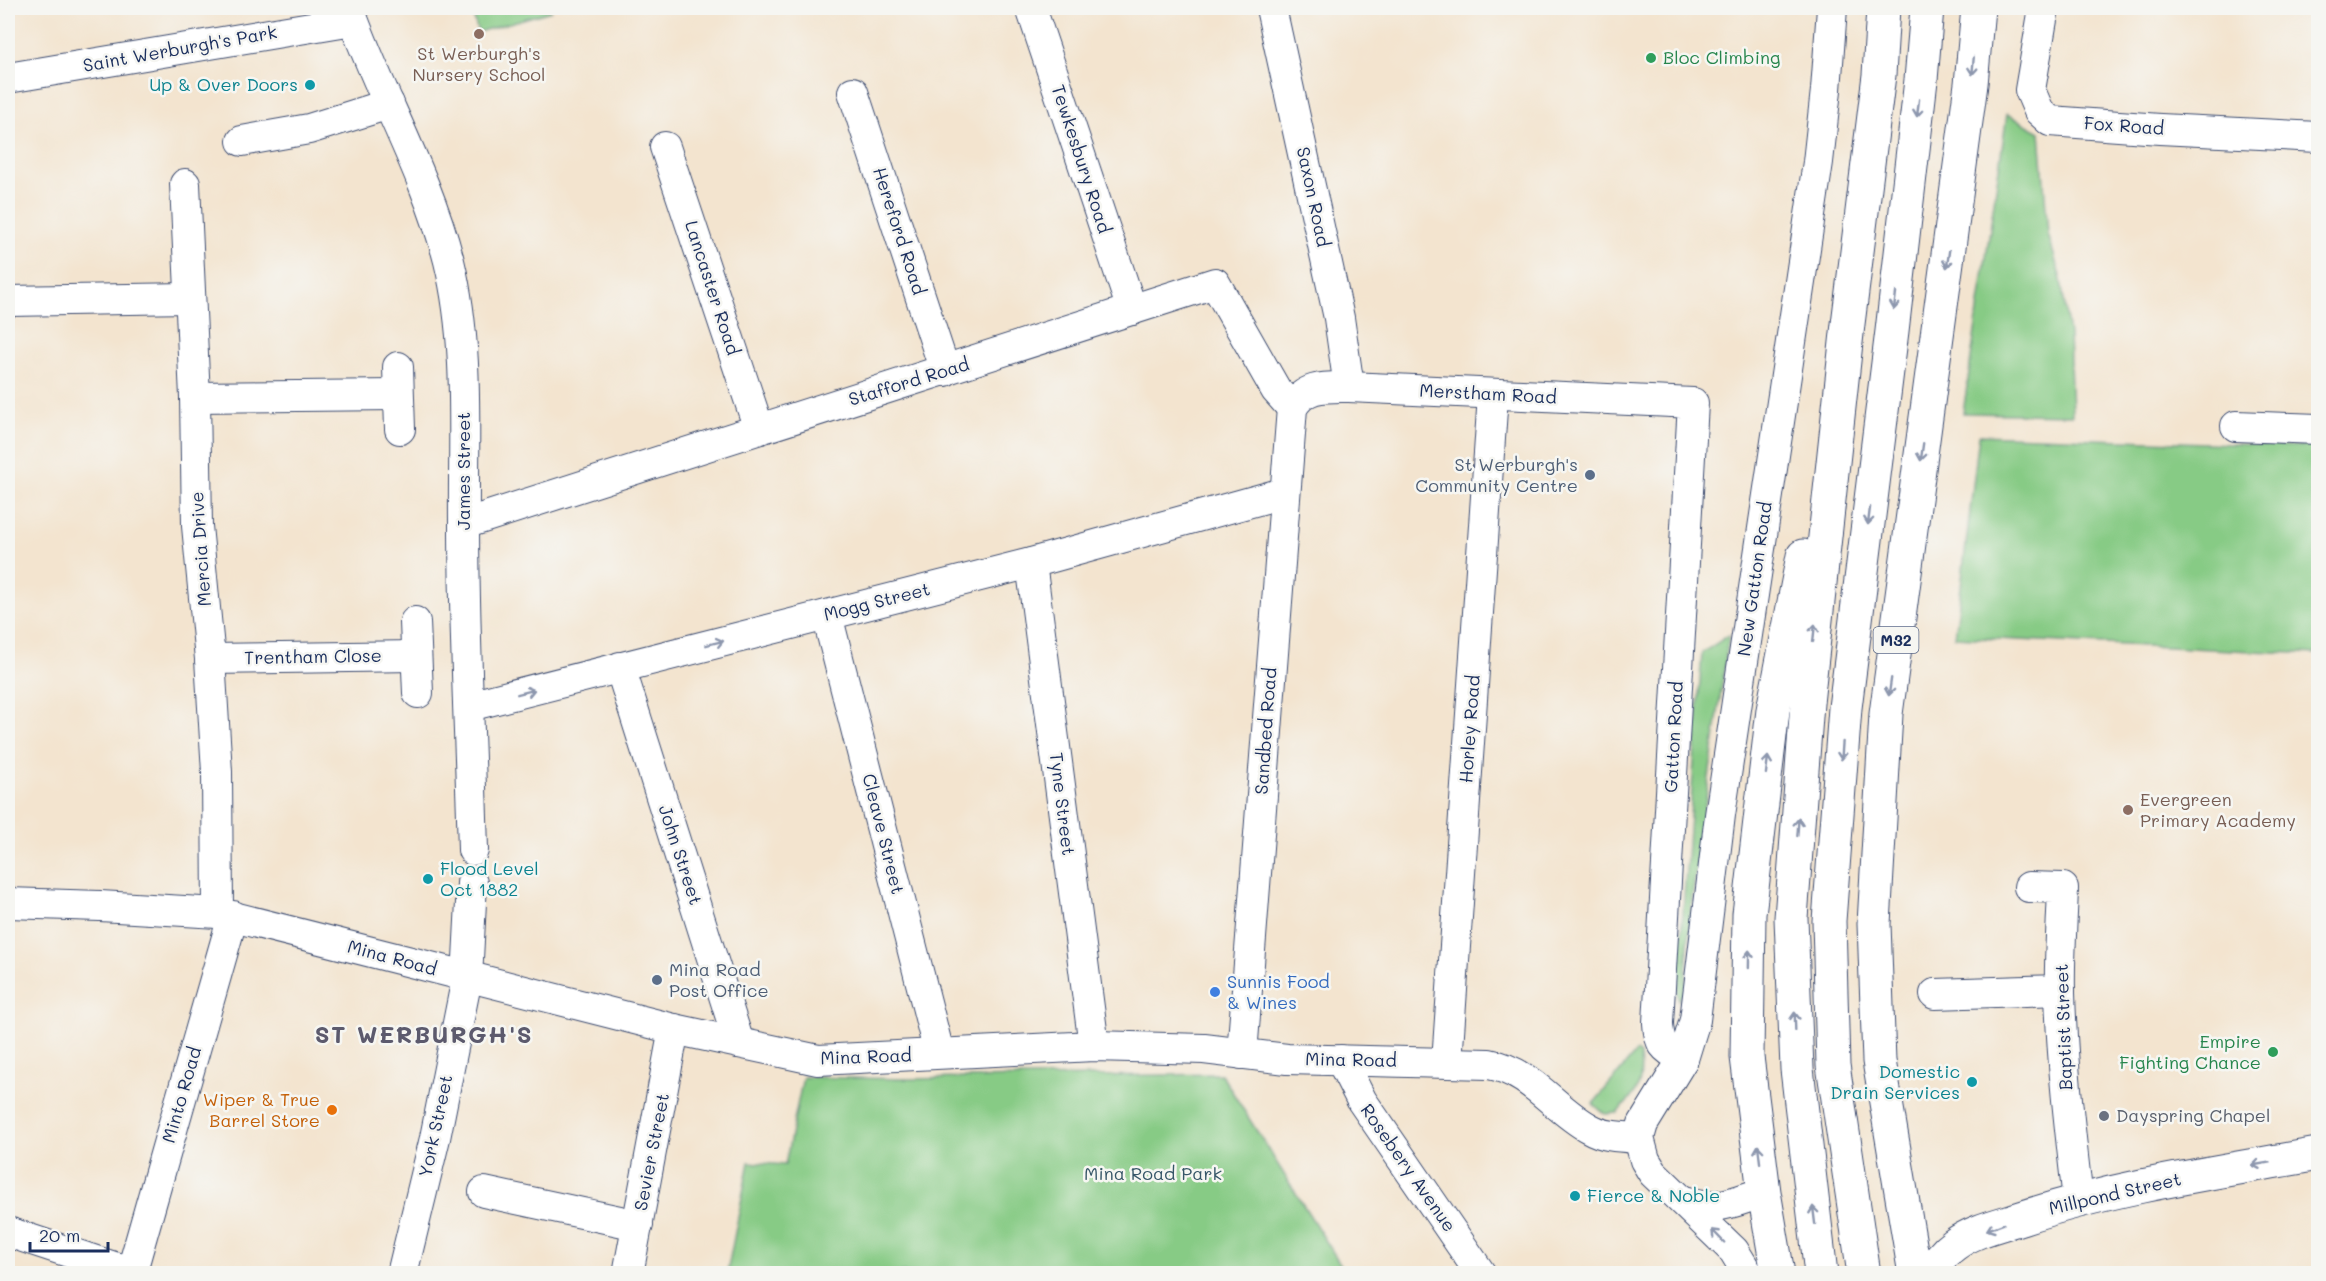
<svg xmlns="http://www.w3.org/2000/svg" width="2326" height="1281" viewBox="0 0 2326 1281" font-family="Mali,sans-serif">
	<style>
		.green { fill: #87cb85; stroke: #517d72; stroke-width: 1.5 }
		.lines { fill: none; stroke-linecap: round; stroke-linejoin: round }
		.minor-casing { stroke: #3b4a6f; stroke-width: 32 }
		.secondary-casing { stroke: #3b4a6f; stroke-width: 35 }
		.motorway-casing { stroke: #3b4a6f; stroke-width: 35 }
		.minor { stroke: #fff; stroke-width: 30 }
		.secondary { stroke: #fff; stroke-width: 33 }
		.motorway { stroke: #fff; stroke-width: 33 }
		.oneway { stroke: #8d97ae }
		.education-dot { fill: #8d6e63; stroke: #f6f6f2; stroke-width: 2 }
		.leisure-dot { fill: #2e9e5b; stroke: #f6f6f2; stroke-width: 2 }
		.culture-dot { fill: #0f9aa8; stroke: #f6f6f2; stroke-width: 2 }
		.service-dot { fill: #5c6f8a; stroke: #f6f6f2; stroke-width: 2 }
		.shop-dot { fill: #3f7fe0; stroke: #f6f6f2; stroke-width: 2 }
		.food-dot { fill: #e8710a; stroke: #f6f6f2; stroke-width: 2 }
		.worship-dot { fill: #6b7280; stroke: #f6f6f2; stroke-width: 2 }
		.labels { text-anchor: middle; stroke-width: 5; stroke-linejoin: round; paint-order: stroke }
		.shield { fill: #f6f6f2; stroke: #5d6b8a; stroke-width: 1.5 }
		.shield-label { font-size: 16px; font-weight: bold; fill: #1b2f5e }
		.street-label { font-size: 18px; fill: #1b2f5e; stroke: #f6f6f2 }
		.education-label { font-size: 18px; fill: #785e54; stroke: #f6f6f2 }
		.leisure-label { font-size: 18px; fill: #27864d; stroke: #f6f6f2; text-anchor: start }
		.culture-label { font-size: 18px; fill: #0d838f; stroke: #f6f6f2; text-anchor: end }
		.service-label { font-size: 18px; fill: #4e5e75; stroke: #f6f6f2; text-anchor: end }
		.shop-label { font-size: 18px; fill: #366cbe; stroke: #f6f6f2; text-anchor: start }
		.food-label { font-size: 18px; fill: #c56008; stroke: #f6f6f2; text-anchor: end }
		.worship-label { font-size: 18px; fill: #5b616d; stroke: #f6f6f2; text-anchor: start }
		.park-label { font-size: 18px; fill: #365668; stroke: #f6f6f2 }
		.district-label { font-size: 24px; font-weight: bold; letter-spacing: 1.5px; fill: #5c5a6d; stroke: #f6f6f2 }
	</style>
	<rect width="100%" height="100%" fill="#f6f6f2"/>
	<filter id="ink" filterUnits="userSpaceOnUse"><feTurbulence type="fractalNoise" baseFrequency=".0167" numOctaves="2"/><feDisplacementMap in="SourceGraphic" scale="12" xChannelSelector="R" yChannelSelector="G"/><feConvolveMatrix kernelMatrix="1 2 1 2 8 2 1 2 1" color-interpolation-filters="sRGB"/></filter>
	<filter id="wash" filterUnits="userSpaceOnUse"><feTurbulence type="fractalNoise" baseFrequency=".008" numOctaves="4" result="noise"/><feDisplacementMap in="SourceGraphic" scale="24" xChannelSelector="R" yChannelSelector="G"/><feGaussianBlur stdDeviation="1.35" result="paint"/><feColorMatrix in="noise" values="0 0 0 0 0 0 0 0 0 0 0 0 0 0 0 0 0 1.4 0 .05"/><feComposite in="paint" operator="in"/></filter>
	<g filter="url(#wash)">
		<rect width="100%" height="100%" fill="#f3e4cf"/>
		<!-- green -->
		<g class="green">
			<polygon points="471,8 550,8 551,11 478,32"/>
			<polygon points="2007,114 2040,132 2048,234 2061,280 2069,335 2072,415 1963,413"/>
			<polygon points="1979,435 2318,447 2318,654 1955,637"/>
			<polygon points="1729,635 1691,906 1685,989 1679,1001 1677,993 1702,653"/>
			<path d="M1636,1052L1640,1055C1643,1087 1639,1090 1617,1113L1605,1114L1593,1104Z"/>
			<polygon points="1221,1074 1346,1273 727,1273 749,1162 785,1165 803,1077 907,1079"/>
		</g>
	</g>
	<g filter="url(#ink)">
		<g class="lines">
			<!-- minor casing -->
			<g class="minor-casing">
				<g id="minor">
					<path d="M349,8C379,93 426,172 449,261C470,346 463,437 464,523C464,632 470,741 473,850"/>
					<polyline points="1031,8 1132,310"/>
					<polyline points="1271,8 1339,318 1349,387"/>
					<polyline points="2044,8 2030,90 2039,111 2050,121 2160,129 2318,137"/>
					<polyline points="8,78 353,20"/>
					<polyline points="853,92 945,371"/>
					<polyline points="242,141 309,129 389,104"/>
					<polyline points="665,147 759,429"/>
					<polyline points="185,184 195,397 197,526 210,659 217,772 218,913"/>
					<polyline points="8,301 189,298"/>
					<polyline points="398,367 400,429"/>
					<polyline points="195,397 398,395"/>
					<polyline points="2236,426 2318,429"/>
					<polyline points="464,524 1215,283 1276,390 1292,408"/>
					<polyline points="1031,563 1094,1046"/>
					<polyline points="827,615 939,1053"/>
					<polyline points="415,622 418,693"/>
					<polyline points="210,659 416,656"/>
					<polyline points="620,667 739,1043"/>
					<polyline points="469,706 1031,563 1283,493"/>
					<path d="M2029,887L2063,888C2062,923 2059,958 2060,993C2062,1063 2070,1131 2078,1200"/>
					<path d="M8,903L100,906L218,913L674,1029L818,1060L1094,1046L1204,1049L1287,1059L1489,1064C1532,1072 1553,1108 1589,1128C1604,1137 1622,1137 1639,1138"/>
					<polyline points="1935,994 2060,990"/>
					<path d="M1242,1054L1292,408C1305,385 1325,387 1349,387L1693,403L1658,1023C1659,1046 1665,1048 1683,1059"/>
					<polyline points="1341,1060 1362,1101 1481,1274"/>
					<polyline points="1447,1062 1493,395"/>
					<polyline points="484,1192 638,1225"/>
					<path d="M1684,1201C1720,1211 1730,1203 1764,1192"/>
					<polyline points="8,1232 132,1273"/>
					<polyline points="131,1274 233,916"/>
					<polyline points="402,1274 435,1138 467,978 472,883"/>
					<polyline points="628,1274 674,1029"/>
					<polyline points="1748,1274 1734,1251 1653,1173 1645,1160 1639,1138 1643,1124 1683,1059 1695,1020 1720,815 1818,162 1826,90 1832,8"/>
				</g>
			</g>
			<!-- secondary casing -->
			<g class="secondary-casing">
				<path id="secondary" d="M1931,1274C1936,1263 1944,1252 1954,1245C1972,1231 1999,1225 2021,1218C2117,1186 2218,1172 2318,1154"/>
			</g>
			<!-- motorway casing -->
			<g class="motorway-casing">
				<g id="motorway">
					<polyline points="1778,1274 1764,1192 1747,1057 1749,914 1773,710 1803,556"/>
					<polyline points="1821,1274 1797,1069 1791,918 1807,703 1848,324 1879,75 1883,8"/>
					<polyline points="1864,1274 1833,1065 1829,921 1845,708 1892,331 1921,80 1927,8"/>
					<polyline points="1915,1274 1879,1061 1874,924 1886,714 1971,84 1978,8"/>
				</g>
			</g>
			<!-- minor -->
			<use href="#minor" class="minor"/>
			<!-- secondary -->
			<use href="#secondary" class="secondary"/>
			<!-- motorway -->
			<use href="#motorway" class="motorway"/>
		</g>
		<!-- one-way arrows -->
		<defs><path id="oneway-shaft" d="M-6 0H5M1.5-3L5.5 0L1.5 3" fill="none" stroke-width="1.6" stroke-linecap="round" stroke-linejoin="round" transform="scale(1.5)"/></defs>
		<g class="oneway">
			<use href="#oneway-shaft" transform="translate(1973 66) rotate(95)"/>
			<use href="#oneway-shaft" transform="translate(1918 108) rotate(97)"/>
			<use href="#oneway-shaft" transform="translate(1948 259) rotate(98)"/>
			<use href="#oneway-shaft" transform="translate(1895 301) rotate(97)"/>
			<use href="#oneway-shaft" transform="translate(1922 452) rotate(98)"/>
			<use href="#oneway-shaft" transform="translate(1869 516) rotate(97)"/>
			<use href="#oneway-shaft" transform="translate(1814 633) rotate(-84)"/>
			<use href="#oneway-shaft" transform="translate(715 643) rotate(-14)"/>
			<use href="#oneway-shaft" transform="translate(1890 687) rotate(98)"/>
			<use href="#oneway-shaft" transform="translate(526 692) rotate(-14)"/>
			<use href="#oneway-shaft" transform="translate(1842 751) rotate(94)"/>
			<use href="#oneway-shaft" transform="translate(1767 765) rotate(-83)"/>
			<use href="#oneway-shaft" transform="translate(1798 827) rotate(-86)"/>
			<use href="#oneway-shaft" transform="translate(1749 959) rotate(-89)"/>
			<use href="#oneway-shaft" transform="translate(1795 1021) rotate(-92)"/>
			<use href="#oneway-shaft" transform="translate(1759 1154) rotate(-97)"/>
			<use href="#oneway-shaft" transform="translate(2261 1164) rotate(170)"/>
			<use href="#oneway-shaft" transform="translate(1814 1215) rotate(-97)"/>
			<use href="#oneway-shaft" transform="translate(1995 1227) rotate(160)"/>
			<use href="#oneway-shaft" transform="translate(1718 1236) rotate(-134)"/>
		</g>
	</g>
	<!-- markers -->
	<g class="education-dot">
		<circle cx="479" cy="34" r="6"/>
		<circle cx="2128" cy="810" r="6"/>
	</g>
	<g class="leisure-dot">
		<circle cx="1651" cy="58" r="6"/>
		<circle cx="2273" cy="1052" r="6"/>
	</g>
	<g class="culture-dot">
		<circle cx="310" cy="85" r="6"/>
		<circle cx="428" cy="879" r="6"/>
		<circle cx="1972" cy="1082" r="6"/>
		<circle cx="1575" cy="1196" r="6"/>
	</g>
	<g class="service-dot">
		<circle cx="1590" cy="475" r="6"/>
		<circle cx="657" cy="980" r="6"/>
	</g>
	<circle class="shop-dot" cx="1215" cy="992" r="6"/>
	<circle class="food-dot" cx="332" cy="1110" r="6"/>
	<circle class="worship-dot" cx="2104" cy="1116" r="6"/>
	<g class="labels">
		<!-- shield labels -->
		<rect class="shield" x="1873.5" y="627" width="45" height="26" rx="4.5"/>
		<g class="shield-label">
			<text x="1896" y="646">M32</text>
		</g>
		<!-- street labels -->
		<g class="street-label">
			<text transform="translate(180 49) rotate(-10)" y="6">Saint Werburgh's Park</text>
			<text transform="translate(2124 126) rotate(4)" y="6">Fox Road</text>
			<text transform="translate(1081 159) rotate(72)" y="6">Tewkesbury Road</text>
			<text transform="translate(1313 197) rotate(78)" y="6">Saxon Road</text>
			<text transform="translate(899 231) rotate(72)" y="6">Hereford Road</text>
			<text transform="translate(712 288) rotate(72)" y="6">Lancaster Road</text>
			<text transform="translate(909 382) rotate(-17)" y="6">Stafford Road</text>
			<text transform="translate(1488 394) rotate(3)" y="6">Merstham Road</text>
			<text transform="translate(464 471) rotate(-90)" y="6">James Street</text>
			<text transform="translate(201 549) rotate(-94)" y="6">Mercia Drive</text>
			<text transform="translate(1755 579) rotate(-82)" y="6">New Gatton Road</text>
			<text transform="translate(877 602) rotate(-14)" y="6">Mogg Street</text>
			<text transform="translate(313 657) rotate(-1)" y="6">Trentham Close</text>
			<text transform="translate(1470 729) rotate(-86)" y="6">Horley Road</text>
			<text transform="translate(1266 731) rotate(-86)" y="6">Sandbed Road</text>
			<text transform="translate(1674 737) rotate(-87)" y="6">Gatton Road</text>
			<text transform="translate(1062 804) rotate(83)" y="6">Tyne Street</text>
			<text transform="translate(883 834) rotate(76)" y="6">Cleave Street</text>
			<text transform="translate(680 855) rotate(72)" y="6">John Street</text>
			<text transform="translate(392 958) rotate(15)" y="6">Mina Road</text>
			<text transform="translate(2064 1027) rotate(-92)" y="6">Baptist Street</text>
			<text transform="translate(866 1057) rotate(-2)" y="6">Mina Road</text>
			<text transform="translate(1351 1060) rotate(1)" y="6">Mina Road</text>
			<text transform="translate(182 1095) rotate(-74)" y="6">Minto Road</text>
			<text transform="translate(436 1126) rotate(-78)" y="6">York Street</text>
			<text transform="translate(652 1152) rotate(-79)" y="6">Sevier Street</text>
			<text transform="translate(1408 1168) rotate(55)" y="6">Rosebery Avenue</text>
			<text transform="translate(2115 1194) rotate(-13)" y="6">Millpond Street</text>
		</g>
		<!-- education labels -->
		<g class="education-label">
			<text x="479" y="60">St Werburgh's<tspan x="479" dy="21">Nursery School</tspan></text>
			<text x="2140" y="806" text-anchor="start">Evergreen<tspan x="2140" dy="21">Primary Academy</tspan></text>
		</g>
		<!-- leisure labels -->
		<g class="leisure-label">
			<text x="1663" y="64">Bloc Climbing</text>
			<text x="2261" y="1048" text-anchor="end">Empire<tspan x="2261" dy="21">Fighting Chance</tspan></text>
		</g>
		<!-- culture labels -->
		<g class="culture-label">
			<text x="298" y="91">Up &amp; Over Doors</text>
			<text x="440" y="875" text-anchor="start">Flood Level<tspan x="440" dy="21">Oct 1882</tspan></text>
			<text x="1960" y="1078">Domestic<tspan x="1960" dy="21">Drain Services</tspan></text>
			<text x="1587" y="1202" text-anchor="start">Fierce &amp; Noble</text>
		</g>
		<!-- service labels -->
		<g class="service-label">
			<text x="1578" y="471">St Werburgh's<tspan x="1578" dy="21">Community Centre</tspan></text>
			<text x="669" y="976" text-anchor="start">Mina Road<tspan x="669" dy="21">Post Office</tspan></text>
		</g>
		<!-- shop labels -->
		<g class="shop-label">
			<text x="1227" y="988">Sunnis Food<tspan x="1227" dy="21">&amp; Wines</tspan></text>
		</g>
		<!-- food labels -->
		<g class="food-label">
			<text x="320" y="1106">Wiper &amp; True<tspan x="320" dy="21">Barrel Store</tspan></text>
		</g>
		<!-- worship labels -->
		<g class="worship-label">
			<text x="2116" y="1122">Dayspring Chapel</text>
		</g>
		<!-- park labels -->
		<g class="park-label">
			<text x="1153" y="1180">Mina Road Park</text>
		</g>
		<!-- district labels -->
		<g class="district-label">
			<text x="424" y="1043">ST WERBURGH'S</text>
		</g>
	</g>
	<!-- margin -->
	<rect width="2326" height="1281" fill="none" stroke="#f6f6f2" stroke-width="30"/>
	<!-- scale -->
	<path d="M30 1242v9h78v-9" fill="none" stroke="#1b2f5e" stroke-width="3"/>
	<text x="39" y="1242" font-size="18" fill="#1b2f5e" stroke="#f6f6f2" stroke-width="4.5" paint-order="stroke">20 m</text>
</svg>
